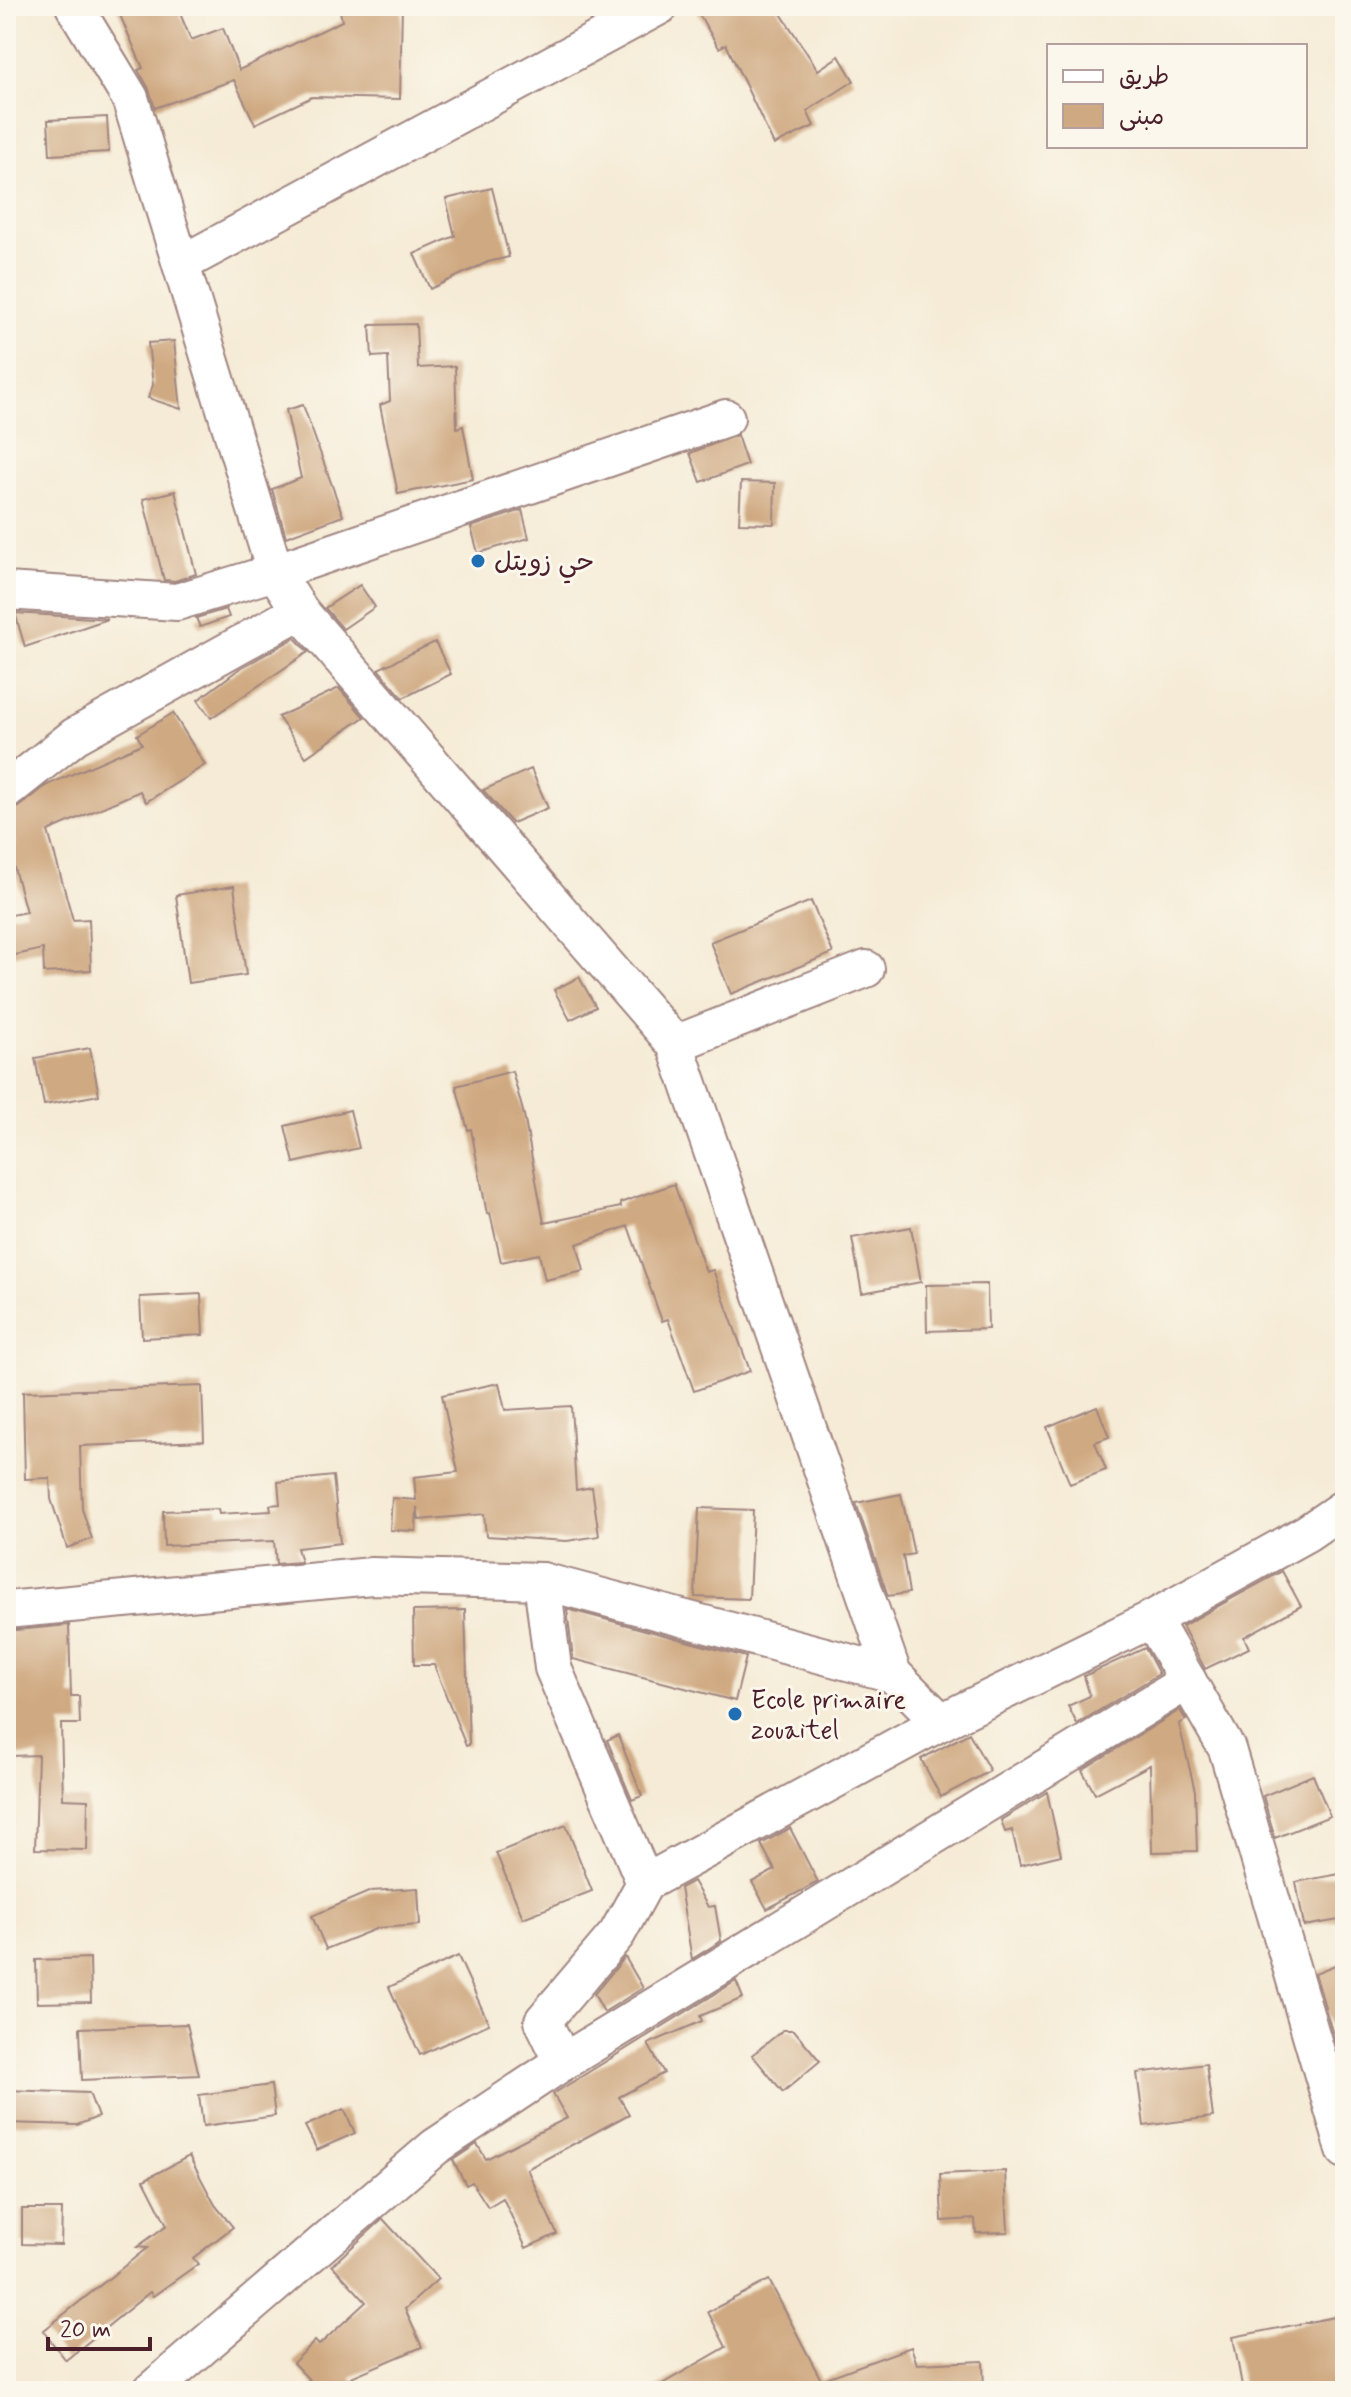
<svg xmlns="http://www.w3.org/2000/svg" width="1351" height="2397" viewBox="0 0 1351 2397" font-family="Mynerve,'Playpen Sans Arabic',sans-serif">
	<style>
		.building { fill: #cfa981 }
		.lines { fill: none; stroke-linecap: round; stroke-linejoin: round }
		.street-casing { stroke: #a08580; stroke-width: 40 }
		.street { stroke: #fff; stroke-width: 36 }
		.poi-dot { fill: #1f6fb2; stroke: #fbf7ec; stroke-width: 3 }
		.labels { text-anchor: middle; stroke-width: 6; stroke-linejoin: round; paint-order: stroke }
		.poi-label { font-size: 26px; fill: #4a1f2b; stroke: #fbf7ec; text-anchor: start }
	</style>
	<rect width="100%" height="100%" fill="#fbf7ec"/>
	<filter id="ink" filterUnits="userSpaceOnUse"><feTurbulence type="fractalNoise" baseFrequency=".0125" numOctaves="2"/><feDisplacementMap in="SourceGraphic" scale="16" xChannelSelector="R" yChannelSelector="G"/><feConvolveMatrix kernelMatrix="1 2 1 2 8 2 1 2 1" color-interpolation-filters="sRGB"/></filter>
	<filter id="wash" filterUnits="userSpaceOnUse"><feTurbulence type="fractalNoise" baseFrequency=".006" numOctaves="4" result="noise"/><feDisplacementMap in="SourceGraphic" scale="32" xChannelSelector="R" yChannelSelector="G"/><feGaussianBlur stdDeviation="1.8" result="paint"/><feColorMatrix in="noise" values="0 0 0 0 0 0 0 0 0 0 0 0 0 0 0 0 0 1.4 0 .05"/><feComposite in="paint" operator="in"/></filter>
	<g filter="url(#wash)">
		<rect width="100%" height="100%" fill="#f5ebd6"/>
		<g id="blocks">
			<!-- building -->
			<g class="building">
				<polygon points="116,6 177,6 191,40 223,28 239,70 342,21 339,6 402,6 400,99 312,97 255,124 234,80 155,108 148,87 138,70 143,68"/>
				<polygon points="694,6 776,6 818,70 839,56 854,81 807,111 814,126 774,145 726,44 719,48"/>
				<polygon points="107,117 109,152 50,155 48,120"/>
				<polygon points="492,188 509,257 488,262 430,289 414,254 455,236 446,199"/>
				<polygon points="416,324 418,368 455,366 457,428 463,426 473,479 398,494 380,405 390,401 388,356 372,357 370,325"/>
				<polygon points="174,341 181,409 148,398 153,385 148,343"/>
				<polygon points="303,405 343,516 286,537 272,489 301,478 286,410"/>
				<polygon points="737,435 747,465 701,482 690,453"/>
				<polygon points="741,482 775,483 774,524 739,523"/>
				<polygon points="175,491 196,574 175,581 164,580 143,499"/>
				<polygon points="522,510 529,538 478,553 471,527"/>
				<polygon points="360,585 375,607 343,629 325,608"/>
				<polygon points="226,609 229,617 200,627 196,618"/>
				<polygon points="15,613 108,619 25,647"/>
				<polygon points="295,638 308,652 211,718 198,700 239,669"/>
				<polygon points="435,642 451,674 403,698 378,669"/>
				<polygon points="339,688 364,717 306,757 278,717"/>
				<polygon points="173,713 205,765 146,802 140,791 48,831 73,920 89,919 91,970 44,973 43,949 6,957 6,916 26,912 8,846 16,844 6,812 19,807 47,785 142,744 137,735"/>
				<polygon points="531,769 548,808 512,823 483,790"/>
				<polygon points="234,886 246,975 188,983 176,895"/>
				<polygon points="811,901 833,953 731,994 710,942"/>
				<polygon points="579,977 596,1007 570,1020 554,990"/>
				<polygon points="90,1048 99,1095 44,1105 35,1058"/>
				<polygon points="512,1071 524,1115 544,1223 621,1207 620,1203 674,1184 706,1272 713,1270 750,1371 694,1391 668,1319 662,1321 628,1226 577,1244 584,1271 545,1280 539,1254 501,1262 490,1213 487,1214 471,1129 468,1130 456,1086"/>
				<polygon points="350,1110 359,1148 294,1163 285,1126"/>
				<polygon points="911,1227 921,1282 862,1293 852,1238"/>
				<polygon points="987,1284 988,1329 927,1331 926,1285"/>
				<polygon points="201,1294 203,1335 142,1338 140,1297"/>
				<polygon points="499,1383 505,1410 571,1406 576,1490 592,1487 599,1536 567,1541 486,1536 484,1514 419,1520 417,1507 416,1531 390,1530 392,1498 416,1500 414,1477 458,1472 442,1395"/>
				<polygon points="202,1386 204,1441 80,1446 82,1509 92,1539 67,1548 51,1499 50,1478 25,1479 23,1392"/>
				<polygon points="1097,1406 1109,1437 1095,1442 1106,1470 1070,1484 1047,1427"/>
				<polygon points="333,1476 340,1543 297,1548 301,1562 276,1564 274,1541 164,1546 163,1511 218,1509 219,1514 271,1511 270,1505 280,1504 278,1482"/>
				<polygon points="901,1494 914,1554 903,1556 909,1593 888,1596 856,1503"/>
				<polygon points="699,1508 753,1510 749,1599 695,1597"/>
				<polygon points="1282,1571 1301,1606 1244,1637 1249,1648 1205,1669 1182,1626"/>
				<polygon points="567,1609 746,1657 735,1701 573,1659"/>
				<polygon points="465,1610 469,1745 466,1746 434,1665 414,1665 413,1611"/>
				<polygon points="69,1625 71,1696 79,1696 80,1724 61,1724 63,1799 88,1800 87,1850 35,1849 38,1755 12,1756 10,1680 6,1680 6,1631"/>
				<polygon points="1145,1648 1159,1674 1077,1724 1068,1706 1090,1696 1084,1676"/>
				<polygon points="1180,1710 1186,1720 1179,1724 1195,1791 1197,1851 1152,1852 1150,1765 1095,1794 1082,1770"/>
				<polygon points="969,1733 990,1771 941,1797 921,1759"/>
				<polygon points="618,1735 642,1796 632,1800 607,1740"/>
				<polygon points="1313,1775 1330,1816 1275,1838 1263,1796"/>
				<polygon points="1047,1792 1061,1855 1020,1865 1012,1830 1005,1832 1001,1820"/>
				<polygon points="566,1825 592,1891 523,1918 496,1853"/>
				<polygon points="790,1828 818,1882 767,1909 752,1882 775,1870 761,1844"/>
				<polygon points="1345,1873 1345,1919 1304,1926 1296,1882"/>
				<polygon points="693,1881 708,1907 715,1906 721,1941 692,1959 680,1888"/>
				<polygon points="418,1888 420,1925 378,1928 326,1949 312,1916 371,1891"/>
				<polygon points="458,1956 489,2024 420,2055 389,1987"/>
				<polygon points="625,1957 643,1988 604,2012 594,1994"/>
				<polygon points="90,1958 91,2002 37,2003 36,1960"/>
				<polygon points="1345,1961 1345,2076 1315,1973"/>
				<polygon points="736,1981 743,1998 700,2016 702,2021 648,2044 664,2073 619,2097 629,2114 527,2169 557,2234 526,2248 503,2198 488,2207 472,2182 466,2185 453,2160 477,2144 486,2159 567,2118 553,2094"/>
				<polygon points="187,2024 199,2075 82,2080 80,2028"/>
				<polygon points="783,2030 794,2030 820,2061 783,2092 752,2055"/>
				<polygon points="1206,2064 1213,2117 1144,2126 1137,2073"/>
				<polygon points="271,2085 275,2116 203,2126 199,2095"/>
				<polygon points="6,2090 89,2093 98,2117 77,2125 6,2123"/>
				<polygon points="344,2109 355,2133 317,2150 305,2126"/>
				<polygon points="189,2156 215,2205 233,2227 193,2258 198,2264 153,2296 150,2292 66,2360 43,2331 147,2248 137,2247 167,2225 144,2180"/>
				<polygon points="1005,2171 1008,2232 976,2233 975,2219 942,2221 940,2174"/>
				<polygon points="22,2209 62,2209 61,2245 22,2244"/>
				<polygon points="383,2219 438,2279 405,2309 422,2347 351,2377 364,2391 320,2391 293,2363 315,2341 319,2345 366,2302 332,2265"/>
				<polygon points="769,2280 821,2380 911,2347 917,2364 983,2361 984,2391 650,2391 726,2347 708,2312"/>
				<polygon points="1340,2316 1345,2341 1345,2391 1243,2391 1233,2337"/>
			</g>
		</g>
	</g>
	<g filter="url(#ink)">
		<use href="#blocks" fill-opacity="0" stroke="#a08580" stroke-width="2"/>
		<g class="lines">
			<!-- street casing -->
			<g class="street-casing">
				<g id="street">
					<polyline points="74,6 130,98 275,572 300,611 675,1044 893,1674 941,1722"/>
					<polyline points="181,264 660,6"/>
					<polyline points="6,591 177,602 275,572 726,418"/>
					<polyline points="6,791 75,736 300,611"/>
					<polyline points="675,1044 866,969"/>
					<polyline points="542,1581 553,1668 645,1883"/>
					<polyline points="6,1610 372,1576 542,1581 893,1674"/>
					<polyline points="1152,1619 1227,1749 1345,2150"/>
					<polyline points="563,2062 543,2021 617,1934 645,1883 941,1722 1152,1619 1307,1533 1345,1507"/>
					<polyline points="151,2391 435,2147 563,2062 1188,1681"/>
				</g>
			</g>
			<!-- street -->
			<use href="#street" class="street"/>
		</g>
	</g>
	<!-- markers -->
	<g class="poi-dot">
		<circle cx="478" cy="561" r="8"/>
		<circle cx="735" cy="1714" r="8"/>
	</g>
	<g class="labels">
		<!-- poi labels -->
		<g class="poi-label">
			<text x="494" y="570">حي زويتل</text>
			<text x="751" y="1708">Ecole primaire<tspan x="751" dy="30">zouaitel</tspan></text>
		</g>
	</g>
	<!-- margin -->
	<rect width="1351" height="2397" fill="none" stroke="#fbf7ec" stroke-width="32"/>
	<!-- legend -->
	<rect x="1047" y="44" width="260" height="104" fill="#fbf7ec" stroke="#b4a19f" stroke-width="2"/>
	<rect x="1063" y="70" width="40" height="12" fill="#ffffff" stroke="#b4a19f" stroke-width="2"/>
	<text x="1119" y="84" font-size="24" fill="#4a1f2b">طريق</text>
	<rect x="1063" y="104" width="40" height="24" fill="#cfa981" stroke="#b4a19f" stroke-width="2"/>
	<text x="1119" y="124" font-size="24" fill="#4a1f2b">مبنى</text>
	<!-- scale -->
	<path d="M48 2337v12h102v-12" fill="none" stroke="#4a1f2b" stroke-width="4"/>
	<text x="60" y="2337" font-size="24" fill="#4a1f2b" stroke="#fbf7ec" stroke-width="6" paint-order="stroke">20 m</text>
</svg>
